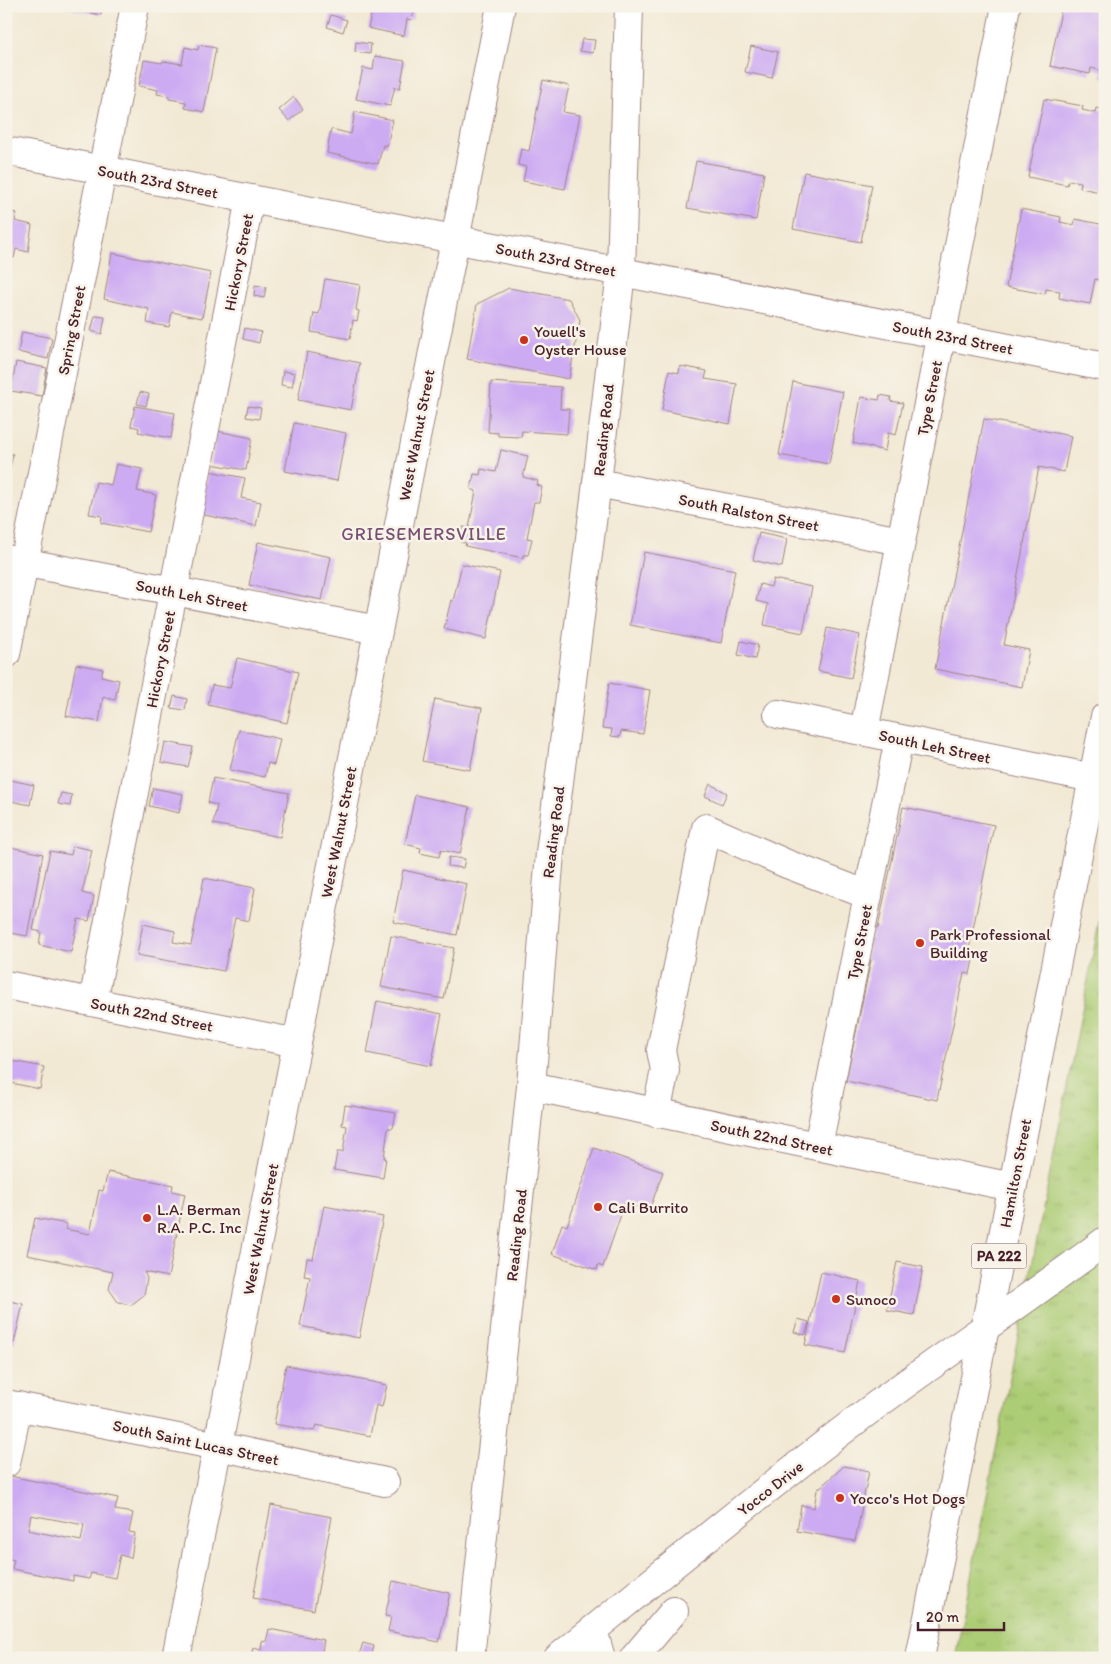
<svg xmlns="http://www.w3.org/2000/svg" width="1111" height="1664" viewBox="0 0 1111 1664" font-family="Itim,sans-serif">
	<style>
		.park { fill: url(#park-tufts); stroke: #7b7650 }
		.building { fill: #cdabf3; fill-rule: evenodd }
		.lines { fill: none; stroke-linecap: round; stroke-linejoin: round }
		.minor-casing { stroke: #9e8480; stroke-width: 30 }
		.major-casing { stroke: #9e8480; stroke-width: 30 }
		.minor { stroke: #fff; stroke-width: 28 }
		.major { stroke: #fff; stroke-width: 28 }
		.poi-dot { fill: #c8321e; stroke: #f7f3e8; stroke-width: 2 }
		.labels { text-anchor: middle; stroke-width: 5; stroke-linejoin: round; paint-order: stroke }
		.shield { fill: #f7f3e8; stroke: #7e5f64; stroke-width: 1 }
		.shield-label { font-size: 15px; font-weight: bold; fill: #4a1f2b }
		.street-label { font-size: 16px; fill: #4a1f2b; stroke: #f7f3e8 }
		.poi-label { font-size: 16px; fill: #4a1f2b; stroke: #f7f3e8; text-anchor: start }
		.neighbourhood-label { font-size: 18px; letter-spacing: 1px; fill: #785071; stroke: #f7f3e8 }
	</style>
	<defs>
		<pattern id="park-tufts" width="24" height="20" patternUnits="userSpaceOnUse" patternTransform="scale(1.25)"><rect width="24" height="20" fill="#accc74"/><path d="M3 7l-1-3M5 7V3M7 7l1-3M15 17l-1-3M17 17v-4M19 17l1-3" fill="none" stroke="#96af65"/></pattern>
	</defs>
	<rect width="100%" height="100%" fill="#f7f3e8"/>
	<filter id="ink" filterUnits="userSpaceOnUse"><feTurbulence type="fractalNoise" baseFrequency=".02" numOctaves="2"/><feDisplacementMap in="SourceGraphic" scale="10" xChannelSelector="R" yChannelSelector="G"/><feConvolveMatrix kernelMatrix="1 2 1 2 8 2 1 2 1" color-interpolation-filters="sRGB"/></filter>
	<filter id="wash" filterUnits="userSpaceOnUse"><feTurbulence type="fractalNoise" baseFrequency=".0096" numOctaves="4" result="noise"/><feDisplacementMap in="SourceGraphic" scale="20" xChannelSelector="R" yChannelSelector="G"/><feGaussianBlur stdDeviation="1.12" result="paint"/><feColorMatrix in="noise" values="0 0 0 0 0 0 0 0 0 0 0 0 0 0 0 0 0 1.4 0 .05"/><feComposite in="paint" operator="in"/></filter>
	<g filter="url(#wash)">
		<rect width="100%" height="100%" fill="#f2e9d4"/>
		<!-- park -->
		<polygon class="park" points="1105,893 1105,1658 955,1658"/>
		<g id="blocks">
			<!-- building -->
			<g class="building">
				<polygon points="58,6 102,6 101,15"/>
				<polygon points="373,6 415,6 412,20 407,19 404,36 368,28"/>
				<polygon points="1062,6 1105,6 1105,78 1102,77 1103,71 1091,68 1090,74 1050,66"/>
				<polygon points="331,15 347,20 343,32 327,27"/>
				<polygon points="582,39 595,40 593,53 580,51"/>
				<polygon points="356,42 371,44 370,54 355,52"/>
				<polygon points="199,45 216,48 204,112 185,108 186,102 169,99 169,96 157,94 158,90 139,86 144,60 162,63 163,61 182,64 185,47 198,50"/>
				<polygon points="751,46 778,52 772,78 745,72"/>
				<polygon points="375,56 405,61 400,88 395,87 390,106 356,99 363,68 373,70"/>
				<polygon points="543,80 569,86 563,112 580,115 565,189 523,181 526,167 518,165 521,149 529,151"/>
				<polygon points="294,97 303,109 289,121 279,110"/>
				<polygon points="1044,99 1083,106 1082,110 1095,113 1096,108 1105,110 1105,193 1080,188 1081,182 1069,180 1067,185 1028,177"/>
				<polygon points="355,112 393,120 387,146 383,145 378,164 327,153 331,129 351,134"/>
				<polygon points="696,161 764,173 756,220 687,208"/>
				<polygon points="804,172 872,185 861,242 793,229"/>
				<polygon points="1021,209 1061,217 1060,222 1074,225 1075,219 1105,225 1100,250 1105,251 1105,253 1099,280 1095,279 1090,304 1059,298 1060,291 1046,289 1045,294 1006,287"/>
				<polygon points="6,211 17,213 15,221 32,225 28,252 16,249 14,258 6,257"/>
				<polygon points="112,253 211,273 202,318 172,312 169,327 147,323 149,309 104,299"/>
				<polygon points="325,279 360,285 356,310 359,311 357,321 353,320 350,339 311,332 314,313 319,314"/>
				<polygon points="255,285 266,287 264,298 254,296"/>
				<polygon points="509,288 569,299 580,320 569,379 467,359 477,304"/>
				<polygon points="95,316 105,317 102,334 91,331"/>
				<polygon points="245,328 261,332 259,343 243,339"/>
				<polygon points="22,332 52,338 48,359 18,352"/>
				<polygon points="307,352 360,363 351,410 298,400"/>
				<polygon points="16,362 47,368 42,396 11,391"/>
				<polygon points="680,366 707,371 705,379 737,384 730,424 662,410 669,371 679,373"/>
				<polygon points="283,371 295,373 292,387 281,385"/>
				<polygon points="491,382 561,387 560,409 569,409 567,434 522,431 521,437 498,436 498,433 488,432"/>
				<polygon points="793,382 843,392 829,464 779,455"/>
				<polygon points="140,392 149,394 146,406 137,404"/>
				<polygon points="880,395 891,397 890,401 903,403 896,435 888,433 885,451 853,443 861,397 879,400"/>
				<polygon points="135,406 175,413 171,438 138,432 139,428 131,426"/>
				<polygon points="248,406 261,408 259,419 246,417"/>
				<polygon points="984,419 1071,436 1064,472 1039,467 1004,645 1029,650 1022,687 935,669"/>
				<polygon points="294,423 346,433 337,481 285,471"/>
				<polygon points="217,431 252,438 246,470 211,464"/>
				<polygon points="501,450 528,456 523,477 538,481 537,485 542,487 539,502 534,502 527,538 532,539 528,555 523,555 523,558 465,546 466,543 460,542 463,527 469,528 476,491 471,489 474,474 480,475 481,469 496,472"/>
				<polygon points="6,453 13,454 9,473 6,473"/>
				<polygon points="116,464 142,469 137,491 156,495 148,532 101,523 102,516 89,514 96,482 111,485"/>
				<polygon points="209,471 245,478 241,498 261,502 256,526 200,514"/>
				<polygon points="759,533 787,539 782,567 753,560"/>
				<polygon points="258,542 331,557 322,600 249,585"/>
				<polygon points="644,552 735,570 721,643 630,625"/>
				<polygon points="462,564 500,572 486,639 444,629 451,600 453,601"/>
				<polygon points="773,579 812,587 803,633 764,625 768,604 756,601 760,584 771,587"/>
				<polygon points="827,628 860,635 851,678 818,671"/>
				<polygon points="741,641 758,645 755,659 738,655"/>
				<polygon points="237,658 298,672 287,723 208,705 212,685 230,688"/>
				<polygon points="76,664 103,669 101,676 119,680 115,700 103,697 99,722 66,716"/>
				<polygon points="609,683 650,690 643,734 621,731 620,737 611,736 612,729 602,728"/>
				<polygon points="174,696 187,699 185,710 171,708"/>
				<polygon points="435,699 482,708 470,770 422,761"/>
				<polygon points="239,730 280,739 274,765 268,763 265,777 230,770"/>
				<polygon points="165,742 193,747 188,767 161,762"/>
				<polygon points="213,778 289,793 280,837 213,824 217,805 208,803"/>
				<polygon points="6,779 34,785 30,805 6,800"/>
				<polygon points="710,784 727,793 722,804 705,796"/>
				<polygon points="153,788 183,794 179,813 149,806"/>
				<polygon points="61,793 72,795 70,806 58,804"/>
				<polygon points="415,795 470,807 460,854 441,850 439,857 420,853 421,848 405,844"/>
				<polygon points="903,807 994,825 968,954 974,955 970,974 964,973 937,1100 846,1081 871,960 866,959 873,927 878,928"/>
				<polygon points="6,846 43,854 27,936 6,932"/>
				<polygon points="73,846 92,850 82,893 94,896 89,921 78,919 71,952 39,945 41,932 33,930 50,851 71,855"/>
				<polygon points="449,857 465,859 463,868 448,866"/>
				<polygon points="403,870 467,884 457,935 393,922"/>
				<polygon points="204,878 255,888 249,921 235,918 224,971 137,955 143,924 175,931 173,942 191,945"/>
				<polygon points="391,936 454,948 444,999 381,987"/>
				<polygon points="377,1001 442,1014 431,1066 367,1053"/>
				<polygon points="6,1060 44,1067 40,1089 6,1082"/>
				<polygon points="345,1105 396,1113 393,1128 388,1128 384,1158 386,1158 383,1178 334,1170 337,1152 343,1152 347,1126 342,1125"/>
				<polygon points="594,1148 663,1172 649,1211 625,1203 603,1267 598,1265 597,1270 552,1254 562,1224 567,1226"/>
				<polygon points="108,1172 173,1185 172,1191 185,1194 168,1277 144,1272 147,1278 144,1295 131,1305 118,1302 109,1289 113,1272 27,1255 35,1218 67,1224 65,1229 90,1234 99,1190 103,1191"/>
				<polygon points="324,1206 383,1217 359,1338 300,1326 310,1277 304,1276 307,1258 313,1259"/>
				<polygon points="897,1262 923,1267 914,1315 887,1310"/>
				<polygon points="821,1272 860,1281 845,1353 805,1345"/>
				<polygon points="6,1300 23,1304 14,1343 6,1342"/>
				<polygon points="798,1319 809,1322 805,1335 794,1332"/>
				<polygon points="286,1365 387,1385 382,1407 376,1405 370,1436 316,1425 314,1431 274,1424"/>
				<polygon points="844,1466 869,1471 855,1541 797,1531 801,1505 814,1508 817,1490"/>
				<path d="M10,1476L118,1498L115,1510L133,1513L129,1532L135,1533L131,1558L120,1555L115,1578L91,1573L89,1579L73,1576V1581L12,1569L14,1560L6,1558V1497ZM31,1515L84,1525L81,1541L28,1530Z"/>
				<polygon points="271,1505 332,1517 314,1610 253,1598"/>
				<polygon points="393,1581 450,1593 439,1642 388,1631 391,1617 385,1616"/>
				<polygon points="269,1629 324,1640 321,1658 251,1658 253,1648 261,1650 262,1641 266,1642"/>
				<polygon points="363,1643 374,1646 371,1658 359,1655"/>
			</g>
		</g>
	</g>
	<g filter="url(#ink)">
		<use href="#blocks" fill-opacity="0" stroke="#9e8480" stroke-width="1"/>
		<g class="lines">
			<!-- minor casing -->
			<g class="minor-casing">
				<g id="minor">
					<polyline points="6,151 1105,367"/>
					<polyline points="597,483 901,541"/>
					<polyline points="6,559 378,630"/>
					<polyline points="6,654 135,6"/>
					<polyline points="778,714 1093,778"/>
					<polyline points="864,731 1006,6"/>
					<polyline points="6,985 297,1043"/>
					<polyline points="93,1002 250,199"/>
					<polyline points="531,1086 1012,1187"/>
					<polyline points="656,1113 665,1070 661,1050 706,828 787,864 868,895"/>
					<polyline points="818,1146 899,739"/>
					<polyline points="6,1404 218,1446 385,1482"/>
					<polyline points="6,1463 18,1406"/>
					<polyline points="593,1630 601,1658"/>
					<polyline points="176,1658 501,6"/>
					<polyline points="470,1658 531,1086 550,853 597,483 621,272 629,6"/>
					<path d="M558,1658C658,1578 757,1495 859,1418C940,1357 1025,1302 1105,1241"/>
					<polyline points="634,1658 674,1611"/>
				</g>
			</g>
			<!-- major casing -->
			<g class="major-casing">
				<polyline id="major" points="920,1658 1105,717"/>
			</g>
			<!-- minor -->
			<use href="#minor" class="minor"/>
			<!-- major -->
			<use href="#major" class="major"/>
		</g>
	</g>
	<!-- markers -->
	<g class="poi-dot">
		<circle cx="524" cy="340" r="5"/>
		<circle cx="920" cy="943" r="5"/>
		<circle cx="598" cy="1207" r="5"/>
		<circle cx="147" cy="1218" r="5"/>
		<circle cx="836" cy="1299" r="5"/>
		<circle cx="840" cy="1498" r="5"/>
	</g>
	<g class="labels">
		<!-- shield labels -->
		<rect class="shield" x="971.5" y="1243.5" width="55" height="25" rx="4"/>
		<g class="shield-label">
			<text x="999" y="1261">PA 222</text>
		</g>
		<!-- street labels -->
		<g class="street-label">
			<text transform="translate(158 181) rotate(11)" y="6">South 23rd Street</text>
			<text transform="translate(556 259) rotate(11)" y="6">South 23rd Street</text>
			<text transform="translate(238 262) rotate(-79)" y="6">Hickory Street</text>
			<text transform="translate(71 330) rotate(-79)" y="6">Spring Street</text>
			<text transform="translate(953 337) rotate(11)" y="6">South 23rd Street</text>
			<text transform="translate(929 398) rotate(-79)" y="6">Type Street</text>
			<text transform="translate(603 430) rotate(-84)" y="6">Reading Road</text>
			<text transform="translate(416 435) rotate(-79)" y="6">West Walnut Street</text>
			<text transform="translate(749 512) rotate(11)" y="6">South Ralston Street</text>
			<text transform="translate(192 595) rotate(11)" y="6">South Leh Street</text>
			<text transform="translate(160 659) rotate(-79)" y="6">Hickory Street</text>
			<text transform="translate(935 746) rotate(12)" y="6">South Leh Street</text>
			<text transform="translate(338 832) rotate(-79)" y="6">West Walnut Street</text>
			<text transform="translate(553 832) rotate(-83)" y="6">Reading Road</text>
			<text transform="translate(859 942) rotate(-79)" y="6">Type Street</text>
			<text transform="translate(152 1014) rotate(11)" y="6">South 22nd Street</text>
			<text transform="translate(772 1137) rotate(12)" y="6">South 22nd Street</text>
			<text transform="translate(1015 1173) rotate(-79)" y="6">Hamilton Street</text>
			<text transform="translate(260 1229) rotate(-79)" y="6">West Walnut Street</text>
			<text transform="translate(516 1235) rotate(-84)" y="6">Reading Road</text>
			<text transform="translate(196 1442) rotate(12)" y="6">South Saint Lucas Street</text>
			<text transform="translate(770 1488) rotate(-38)" y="6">Yocco Drive</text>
		</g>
		<!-- poi labels -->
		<g class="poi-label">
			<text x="534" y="337">Youell's<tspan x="534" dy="18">Oyster House</tspan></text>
			<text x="930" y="940">Park Professional<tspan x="930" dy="18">Building</tspan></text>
			<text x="608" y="1213">Cali Burrito</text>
			<text x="157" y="1215">L.A. Berman<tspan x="157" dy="18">R.A. P.C. Inc</tspan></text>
			<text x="846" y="1305">Sunoco</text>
			<text x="850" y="1504">Yocco's Hot Dogs</text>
		</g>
		<!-- neighbourhood labels -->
		<g class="neighbourhood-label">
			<text x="424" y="540">GRIESEMERSVILLE</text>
		</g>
	</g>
	<!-- margin -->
	<rect width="1111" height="1664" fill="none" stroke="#f7f3e8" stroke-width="25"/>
	<!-- scale -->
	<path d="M918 1622v8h86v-8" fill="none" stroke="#4a1f2b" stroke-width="2.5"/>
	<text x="926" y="1622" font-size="15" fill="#4a1f2b" stroke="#f7f3e8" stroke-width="4" paint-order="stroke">20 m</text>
</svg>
